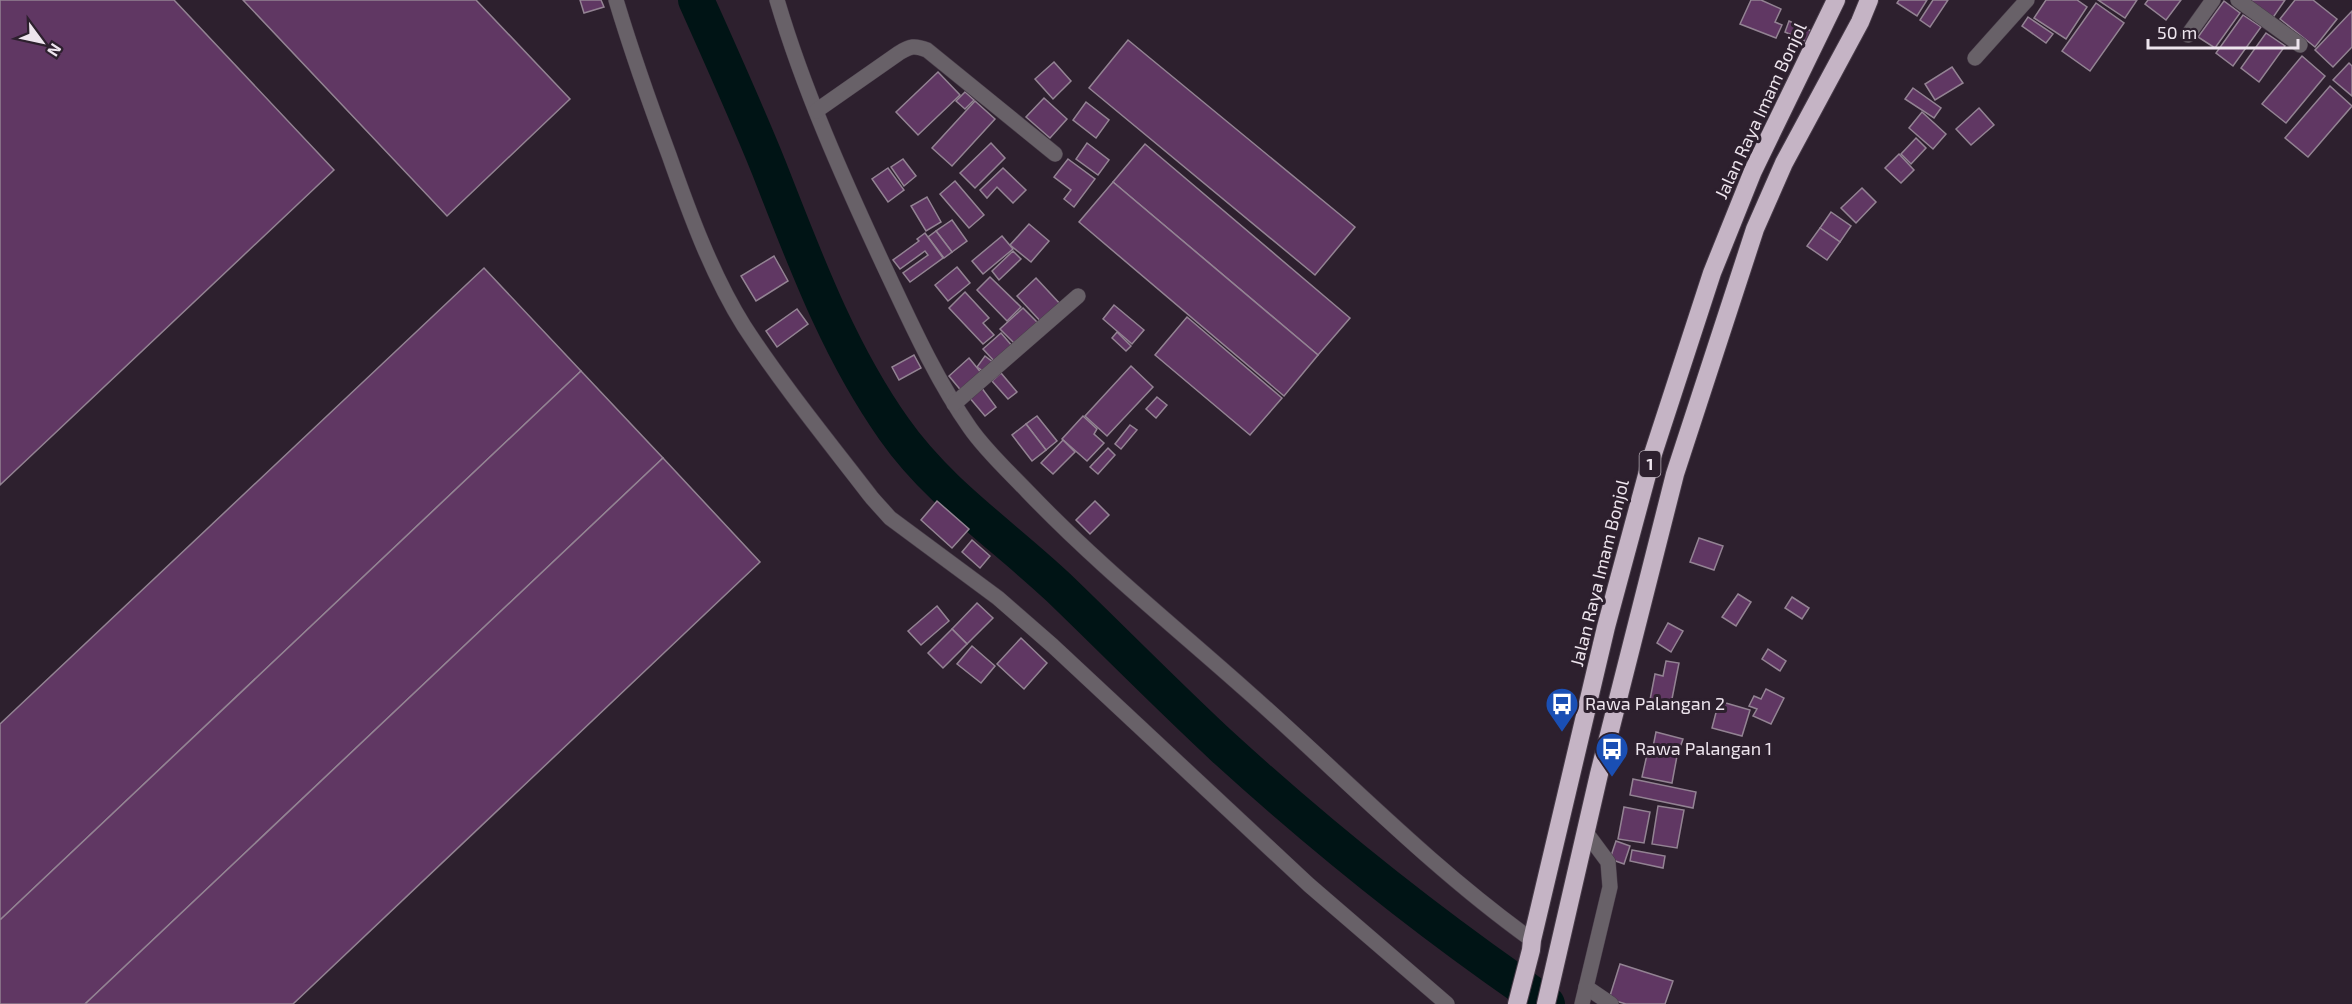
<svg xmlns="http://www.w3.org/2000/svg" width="2352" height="1004" viewBox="0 0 2352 1004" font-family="'Exo 2',sans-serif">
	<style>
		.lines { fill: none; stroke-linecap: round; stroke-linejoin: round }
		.river { stroke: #001415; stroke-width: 36 }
		.building { fill: #603763; stroke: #938393; stroke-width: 1.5 }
		.street-casing { stroke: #483c49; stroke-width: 16 }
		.highway-casing { stroke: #483c49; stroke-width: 20 }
		.street { stroke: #686168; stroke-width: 15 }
		.highway { stroke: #c5b4c5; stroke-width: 18 }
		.labels { text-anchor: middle; stroke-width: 6; stroke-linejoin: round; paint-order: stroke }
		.shield { fill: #2d202e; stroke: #b4aab4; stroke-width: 1.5 }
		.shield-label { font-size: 16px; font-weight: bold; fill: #eee5ee }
		.street-label { font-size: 18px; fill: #eee5ee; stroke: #2d202e }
		.poi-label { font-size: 18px; fill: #eee5ee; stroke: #2d202e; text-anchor: start }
	</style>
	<rect width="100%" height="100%" fill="#2d202e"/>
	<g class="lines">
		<!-- river -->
		<path class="river" d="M696,0C721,56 746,111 769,168C804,257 838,350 894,429C938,492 1004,536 1059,588C1114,641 1168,696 1224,748C1325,840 1434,927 1547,1004"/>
	</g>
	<!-- building -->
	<g class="building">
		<polygon points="0,0 174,0 334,170 0,485"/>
		<polygon points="243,0 476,0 570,99 447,216"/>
		<polygon points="580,0 601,0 604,7 584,13"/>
		<polygon points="1751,0 1761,0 1781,9 1775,22 1782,25 1776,38 1740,24"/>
		<polygon points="1899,0 1927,0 1917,16 1897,3"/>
		<polygon points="1933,0 1948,0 1930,27 1920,20"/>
		<polygon points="2046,0 2077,0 2087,7 2066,39 2034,18"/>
		<polygon points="2098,0 2137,0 2125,18"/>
		<polygon points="2148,0 2181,0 2166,20 2145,4"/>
		<polygon points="2245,0 2285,0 2272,19"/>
		<polygon points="2295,0 2313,0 2337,19 2315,47 2280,19"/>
		<polygon points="2224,1 2240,13 2215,48 2198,37"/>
		<polygon points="2096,3 2124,23 2090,71 2062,51"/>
		<polygon points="2352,11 2352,47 2333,67 2315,50"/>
		<polygon points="2243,15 2261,27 2233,66 2216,53"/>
		<polygon points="2028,17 2053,34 2046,43 2022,26"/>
		<polygon points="1789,21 1818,34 1814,45 1785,32"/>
		<polygon points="2266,33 2285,46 2259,82 2241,68"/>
		<polygon points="1128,40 1355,227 1315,275 1089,88"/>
		<polygon points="2302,56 2325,76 2286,123 2262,104"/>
		<polygon points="1054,62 1071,81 1053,99 1035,79"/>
		<polygon points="2349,63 2352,66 2352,96 2333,80"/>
		<polygon points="1952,67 1963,83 1935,100 1925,84"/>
		<polygon points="938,72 960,95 918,135 896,112"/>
		<polygon points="2330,86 2352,106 2308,157 2285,138"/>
		<polygon points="1913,88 1941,108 1934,118 1905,99"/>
		<polygon points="965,92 974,100 965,109 956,101"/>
		<polygon points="1044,98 1067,119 1050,138 1026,117"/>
		<polygon points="975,101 995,119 952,166 932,148"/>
		<polygon points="1086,102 1109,120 1096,138 1073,120"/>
		<polygon points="1979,108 1994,125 1971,145 1956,129"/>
		<polygon points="1922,112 1946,134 1933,149 1909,128"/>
		<polygon points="1916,138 1926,148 1911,164 1901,154"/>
		<polygon points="991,143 1005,158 975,188 960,173"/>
		<polygon points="1087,143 1109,160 1098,175 1076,159"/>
		<polygon points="1145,144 1350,318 1318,355 1113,182"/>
		<polygon points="1899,154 1914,170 1901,183 1885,168"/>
		<polygon points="903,159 916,176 904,186 891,167"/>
		<polygon points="1068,159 1095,179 1074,207 1064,199 1071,190 1054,177"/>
		<polygon points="888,168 904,190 888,202 872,179"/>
		<polygon points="1003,168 1026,190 1013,203 997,187 987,198 980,190"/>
		<polygon points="955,181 984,215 969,228 940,194"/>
		<polygon points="1113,182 1318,355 1284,396 1079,222"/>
		<polygon points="1862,188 1876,202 1856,223 1841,208"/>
		<polygon points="927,197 941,222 926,231 911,206"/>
		<polygon points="1831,212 1851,226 1840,242 1820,228"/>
		<polygon points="952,220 967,241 952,252 936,231"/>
		<polygon points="1029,224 1049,241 1031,262 1010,245"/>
		<polygon points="1820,228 1840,242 1827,260 1807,246"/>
		<polygon points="936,231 952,252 944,258 928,237"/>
		<polygon points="925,233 943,258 910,282 903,273 928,255 925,251 900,269 893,260 919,241 917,239"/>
		<polygon points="1002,236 1013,249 983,274 972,261"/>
		<polygon points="1013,251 1021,259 999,280 992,271"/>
		<polygon points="774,256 788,281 756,301 741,276"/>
		<polygon points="957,267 970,283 948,301 935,285"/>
		<polygon points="484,268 581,371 0,920 0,724"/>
		<polygon points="990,277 1021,307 1007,321 977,290"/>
		<polygon points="1036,278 1062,306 1043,324 1017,296"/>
		<polygon points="965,292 989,318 983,323 994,335 983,344 949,308"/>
		<polygon points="1114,305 1144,330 1132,344 1103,319"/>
		<polygon points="1023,308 1038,323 1016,345 1000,329"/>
		<polygon points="797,309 808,324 777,347 766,331"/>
		<polygon points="1187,317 1282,398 1250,435 1155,355"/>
		<polygon points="1117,332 1131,346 1126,351 1112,338"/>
		<polygon points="1001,333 1013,347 995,362 983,349"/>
		<polygon points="914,355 921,368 899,380 892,367"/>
		<polygon points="985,356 994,363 986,373 977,367"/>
		<polygon points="969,358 983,375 963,393 949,376"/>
		<polygon points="1131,366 1153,387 1107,436 1085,416"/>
		<polygon points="581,371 663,458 85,1004 0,1004 0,920"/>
		<polygon points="1001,373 1017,392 1008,399 992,381"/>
		<polygon points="981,387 996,407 985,416 969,397"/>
		<polygon points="1157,397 1167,405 1156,418 1146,409"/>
		<polygon points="1037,416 1057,441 1046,450 1026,424"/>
		<polygon points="1083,416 1097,429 1094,434 1104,443 1087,461 1062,439"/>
		<polygon points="1026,424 1046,450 1032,461 1012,435"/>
		<polygon points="1130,425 1137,430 1121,449 1115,444"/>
		<polygon points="1063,440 1075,452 1053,474 1041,463"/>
		<polygon points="1108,448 1115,455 1098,474 1090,467"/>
		<polygon points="663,458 760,562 293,1004 85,1004"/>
		<polygon points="937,501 969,529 952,548 921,520"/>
		<polygon points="1095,501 1109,515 1090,534 1076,520"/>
		<polygon points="1699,538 1723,546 1714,570 1690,562"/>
		<polygon points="972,540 990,556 980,568 962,552"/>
		<polygon points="1738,594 1751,602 1736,626 1722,617"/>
		<polygon points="1792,597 1809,608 1802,619 1785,608"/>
		<polygon points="977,603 993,618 967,644 952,629"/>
		<polygon points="937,606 949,621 921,645 908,631"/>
		<polygon points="1668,623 1683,631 1671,652 1657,643"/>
		<polygon points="952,629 967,644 943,668 928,653"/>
		<polygon points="1021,638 1047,663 1024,689 997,664"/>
		<polygon points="972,646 995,666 981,683 957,664"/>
		<polygon points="1768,649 1786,661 1780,671 1762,659"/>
		<polygon points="1666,661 1679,663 1670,709 1649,705 1655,674 1663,676"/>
		<polygon points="1766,689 1784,698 1771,724 1753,716 1757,709 1749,706 1754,696 1761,699"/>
		<polygon points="1719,701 1750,710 1742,736 1712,728"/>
		<polygon points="1656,732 1683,739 1678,753 1653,747"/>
		<polygon points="1648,750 1677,756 1672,783 1642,777"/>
		<polygon points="1633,779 1696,792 1693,808 1630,795"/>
		<polygon points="1658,806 1684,810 1677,848 1652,844"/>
		<polygon points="1624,807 1650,812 1644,843 1618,839"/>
		<polygon points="1616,841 1630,846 1624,864 1610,859"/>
		<polygon points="1632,850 1665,856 1663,868 1630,861"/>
		<polygon points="1620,964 1673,981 1665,1004 1626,1004 1609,999"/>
	</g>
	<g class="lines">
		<!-- street casing -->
		<g class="street-casing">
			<g id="street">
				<path d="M616,0C632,53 650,104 669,155C689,212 712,275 744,326C783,386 829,442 872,498L890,518L998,598L1053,646L1309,885L1447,1004"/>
				<path d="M777,0C804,91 843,178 883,264C909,319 935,378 970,428C986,451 1009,472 1028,492C1097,564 1174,626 1248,692C1342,775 1430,867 1532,940"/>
				<polyline points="2238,0 2300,45"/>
				<polyline points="2188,35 2213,0"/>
				<polyline points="1975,58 2027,0"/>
				<path d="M816,111L899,53C910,46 915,45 927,50L1055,154"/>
				<polyline points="954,404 1078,296"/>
				<polyline points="1586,987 1611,1004"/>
				<polyline points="1582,1004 1610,887 1608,862 1585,831"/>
			</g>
		</g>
		<!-- highway casing -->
		<g class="highway-casing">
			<g id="highway">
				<polyline points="1517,1004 1531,950 1532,940 1606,627 1651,460 1712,273 1753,171 1836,0"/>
				<polyline points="1546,1004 1599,774 1675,474 1755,229 1784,163 1860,22 1869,0"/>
			</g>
		</g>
		<!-- street -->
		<use href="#street" class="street"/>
		<!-- highway -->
		<use href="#highway" class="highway"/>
	</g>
	<!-- icons -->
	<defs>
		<g id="bus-pin" transform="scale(1.725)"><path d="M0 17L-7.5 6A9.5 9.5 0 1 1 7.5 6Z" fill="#1a4fb4" stroke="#2d202e"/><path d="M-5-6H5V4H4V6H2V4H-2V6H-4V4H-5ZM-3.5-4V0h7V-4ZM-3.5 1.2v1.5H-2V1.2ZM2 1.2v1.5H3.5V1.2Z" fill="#fff"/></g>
	</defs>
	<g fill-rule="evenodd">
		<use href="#bus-pin" x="1562" y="704"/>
		<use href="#bus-pin" x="1612" y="749"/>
	</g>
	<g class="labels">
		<!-- shield labels -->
		<rect class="shield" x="1639.5" y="451" width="21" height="26" rx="4.5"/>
		<g class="shield-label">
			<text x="1650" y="470">1</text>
		</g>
		<!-- street labels -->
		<g class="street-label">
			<text transform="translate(1761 111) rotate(-65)" y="6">Jalan Raya Imam Bonjol</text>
			<text transform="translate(1600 573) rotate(-76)" y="6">Jalan Raya Imam Bonjol</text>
		</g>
		<!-- poi labels -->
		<g class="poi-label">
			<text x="1585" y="710">Rawa Palangan 2</text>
			<text x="1635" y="755">Rawa Palangan 1</text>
		</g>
	</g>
	<!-- north arrow -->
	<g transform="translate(42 42) rotate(123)" stroke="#2d202e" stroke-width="4.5" paint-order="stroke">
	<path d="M0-4.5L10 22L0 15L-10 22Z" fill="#eee5ee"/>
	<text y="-9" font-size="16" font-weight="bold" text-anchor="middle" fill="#eee5ee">N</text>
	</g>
	<!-- scale -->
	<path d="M2148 39v9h150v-9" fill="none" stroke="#eee5ee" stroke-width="3"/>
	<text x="2157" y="39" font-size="18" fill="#eee5ee" stroke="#2d202e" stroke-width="4.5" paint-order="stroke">50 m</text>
</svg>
